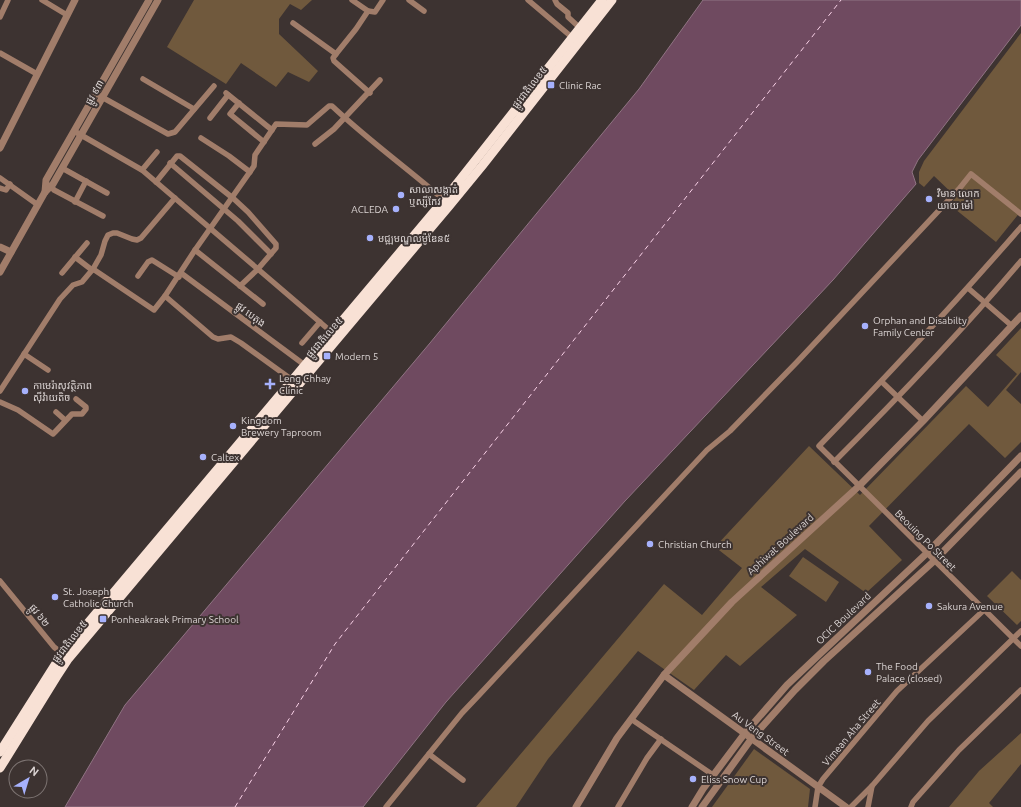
<svg xmlns="http://www.w3.org/2000/svg" width="1021" height="807" viewBox="0 0 1021 807" font-family="Ubuntu,'Noto Sans Khmer',sans-serif">
	<style>
		.green { fill: #70593d }
		.water { fill: #6f4a60; stroke: #907483 }
		.lines { fill: none; stroke-linecap: round; stroke-linejoin: round }
		.ferry { stroke: #fad2e8; stroke-width: 1; stroke-dasharray: 5 4; stroke-linecap: butt }
		.minor { stroke: #a17d6a; stroke-width: 5.5 }
		.tertiary { stroke: #a17d6a; stroke-width: 7 }
		.trunk { stroke: #f8e1d5; stroke-width: 9 }
		.poi-dot { fill: #a6b1fc; stroke: #3d3331; stroke-width: 1.5 }
		.labels { text-anchor: middle; stroke-width: 4; stroke-linejoin: round; paint-order: stroke }
		.poi-label { font-size: 10px; fill: #dcd5d4; stroke: #3d3331; text-anchor: start }
		.street-label { font-size: 10px; fill: #dcd5d4; stroke: #3d3331 }
	</style>
	<rect width="100%" height="100%" fill="#3d3331"/>
	<!-- green -->
	<g class="green">
		<polygon points="194,0 312,0 301,10 290,4 279,19 279,34 318,71 309,82 288,72 276,87 241,63 226,84 167,47"/>
		<polygon points="1021,33 1021,211 996,242 950,205 956,197 934,176 924,187 919,183 919,172 924,161"/>
		<polygon points="1021,328 1021,372 1006,390 1021,404 1021,442 1005,458 969,424 869,526 902,560 866,593 805,549 761,587 797,615 740,666 726,655 694,690 638,651 548,759 516,807 476,807 664,584 702,615 742,568 715,547 809,446 860,495 966,386 988,407 1017,374 996,355"/>
		<polygon points="803,557 839,582 826,602 789,576"/>
		<polygon points="1012,571 1021,580 1021,621 1017,625 987,596"/>
		<polygon points="1021,733 1021,764 989,803 993,807 949,807 979,771"/>
		<polygon points="754,749 810,789 808,807 712,807"/>
	</g>
	<!-- water -->
	<polygon class="water" points="703,0 1021,0 1021,25 918,160 912,172 916,184 833,280 625,501 446,702 363,807 65,807 125,705 430,343 639,89"/>
	<g class="lines">
		<!-- ferry -->
		<polyline class="ferry" points="235,807 335,644 841,0"/>
		<!-- minor -->
		<g class="minor">
			<polyline points="42,0 67,15"/>
			<polyline points="409,0 424,11"/>
			<polyline points="528,0 574,39"/>
			<polyline points="555,0 557,4 568,13 568,17 580,28"/>
			<polyline points="368,11 375,12 383,0"/>
			<polyline points="0,17 8,0"/>
			<polyline points="293,23 336,54 333,58 334,61 370,93"/>
			<polyline points="0,53 37,74"/>
			<polyline points="336,54 356,29 368,11 352,0"/>
			<polyline points="143,79 194,109"/>
			<polyline points="226,93 272,130"/>
			<polyline points="100,96 168,134 175,132 214,86"/>
			<polyline points="239,103 230,114 264,142"/>
			<polyline points="210,118 228,95"/>
			<polyline points="74,131 142,170 335,335"/>
			<polyline points="201,138 229,156 250,172"/>
			<polyline points="315,144 334,129 380,80"/>
			<polyline points="170,163 238,221 271,254"/>
			<polyline points="62,168 107,193"/>
			<polyline points="142,170 157,152"/>
			<polyline points="0,178 38,205"/>
			<polyline points="156,182 177,156 180,156 234,199 248,212 276,244 276,248 257,270 240,286"/>
			<polyline points="51,186 54,190 103,216"/>
			<polyline points="0,188 6,190 10,184"/>
			<polyline points="75,202 86,181"/>
			<path d="M1021,227C956,302 888,375 819,446L1021,646"/>
			<polyline points="195,250 263,304"/>
			<polyline points="75,257 92,270"/>
			<path d="M93,269L154,310L165,296L195,250L254,166L255,155L276,124L307,125L329,106H332C368,140 407,168 444,200"/>
			<polyline points="62,273 87,243"/>
			<polyline points="181,273 306,366"/>
			<polyline points="138,276 148,262 152,260 179,277"/>
			<polyline points="968,288 1012,326"/>
			<polyline points="165,296 213,337 218,339 231,337 241,343 295,382"/>
			<polyline points="302,343 320,322"/>
			<polyline points="24,354 48,370"/>
			<polyline points="882,382 923,421"/>
			<polyline points="0,391 60,299 73,285 82,282 93,269 101,255 105,241 108,235 113,233 117,233 132,239 137,240 141,238 175,198"/>
			<polyline points="0,402 18,410 53,434 55,432 72,414 82,414 86,409 86,407 76,399"/>
			<polyline points="56,412 65,420"/>
			<path d="M834,462C899,397 962,331 1021,261"/>
			<polyline points="0,581 54,647 64,655"/>
			<polyline points="631,719 713,775"/>
			<polyline points="429,754 463,780"/>
			<polyline points="386,807 462,713 480,694 707,450 730,431 797,362 959,189 971,174 1021,214"/>
			<polyline points="618,807 647,758 661,739"/>
			<polyline points="815,807 818,787 823,779 897,691 984,610"/>
			<polyline points="851,807 872,786"/>
			<polyline points="868,807 872,786 928,721 1021,631"/>
			<polyline points="911,807 913,802 959,750 1021,690"/>
		</g>
		<!-- tertiary -->
		<g class="tertiary">
			<polyline points="0,148 75,0"/>
			<polyline points="45,192 46,180 149,0"/>
			<polyline points="0,247 11,252"/>
			<polyline points="0,272 45,192 53,184 158,0"/>
			<polyline points="664,675 846,807"/>
			<polyline points="576,807 617,738 664,675 732,602 859,486 923,421 1021,316"/>
			<polyline points="692,807 703,789 745,733 787,685 927,553 1021,456"/>
			<polyline points="702,807 752,738 795,690 824,661 934,561 1021,472"/>
		</g>
		<!-- trunk -->
		<g class="trunk">
			<polyline points="0,752 62,654 444,200 602,0"/>
			<polyline points="0,768 57,676 68,659 449,206 482,166 612,0"/>
		</g>
	</g>
	<!-- markers -->
	<g class="poi-dot">
		<rect x="547" y="81" width="8" height="8" rx="2"/>
		<circle cx="401" cy="195" r="4"/>
		<circle cx="929" cy="199" r="4"/>
		<circle cx="396" cy="209" r="4"/>
		<circle cx="370" cy="238" r="4"/>
		<circle cx="865" cy="326" r="4"/>
		<rect x="323" y="352" width="8" height="8" rx="2"/>
		<path d="M268 378h4v4h4v4h-4v4h-4v-4h-4v-4h4z"/>
		<circle cx="25" cy="391" r="4"/>
		<circle cx="233" cy="426" r="4"/>
		<circle cx="203" cy="457" r="4"/>
		<circle cx="650" cy="544" r="4"/>
		<circle cx="55" cy="597" r="4"/>
		<circle cx="929" cy="606" r="4"/>
		<rect x="99" y="615" width="8" height="8" rx="2"/>
		<circle cx="868" cy="672" r="4"/>
		<circle cx="693" cy="779" r="4"/>
	</g>
	<g class="labels">
		<!-- poi labels -->
		<g class="poi-label">
			<text x="559" y="89">Clinic Rac</text>
			<text x="409" y="193">សាលាសង្កាត់<tspan x="409" dy="12">ឬស្សីកែវ</tspan></text>
			<text x="937" y="197">វិមាន លោក<tspan x="937" dy="12">យាយ ម៉ៅ</tspan></text>
			<text x="388" y="213" text-anchor="end">ACLEDA</text>
			<text x="378" y="242">មជ្ឍមណ្ឌលម៉ូឌែន៥</text>
			<text x="873" y="324">Orphan and Disabilty<tspan x="873" dy="12">Family Center</tspan></text>
			<text x="335" y="360">Modern 5</text>
			<text x="279" y="382">Leng Chhay<tspan x="279" dy="12">Clinic</tspan></text>
			<text x="33" y="389">កាមេរ៉ាសុវត្ថិភាព<tspan x="33" dy="12">ស៊ីវ៉ាយតិច</tspan></text>
			<text x="241" y="424">Kingdom<tspan x="241" dy="12">Brewery Taproom</tspan></text>
			<text x="211" y="461">Caltex</text>
			<text x="658" y="548">Christian Church</text>
			<text x="63" y="595">St. Joseph<tspan x="63" dy="12">Catholic Church</tspan></text>
			<text x="937" y="610">Sakura Avenue</text>
			<text x="111" y="623">Ponheakraek Primary School</text>
			<text x="876" y="670">The Food<tspan x="876" dy="12">Palace (closed)</tspan></text>
			<text x="701" y="783">Eliss Snow Cup</text>
		</g>
		<!-- street labels -->
		<g class="street-label">
			<text transform="translate(529 87) rotate(-52)" y="4">ផ្លូវជាតិលេខ៥</text>
			<text transform="translate(94 92) rotate(-60)" y="4">ផ្លូវ ៩៣</text>
			<text transform="translate(251 314) rotate(37)" y="4">ផ្លូវ បេតុង</text>
			<text transform="translate(324 337) rotate(-49)" y="4">ផ្លូវជាតិលេខ៥</text>
			<text transform="translate(926 540) rotate(45)" y="4">Beouing Po Street</text>
			<text transform="translate(780 544) rotate(-42)" y="4">Aphiwat Boulevard</text>
			<text transform="translate(40 615) rotate(51)" y="4">ផ្លូវ ៦២</text>
			<text transform="translate(843 618) rotate(-43)" y="4">OCIC Boulevard</text>
			<text transform="translate(69 641) rotate(-52)" y="4">ផ្លូវជាតិលេខ៥</text>
			<text transform="translate(851 732) rotate(-50)" y="4">Vimean Aha Street</text>
			<text transform="translate(761 733) rotate(36)" y="4">Au Veng Street</text>
		</g>
	</g>
	<!-- north arrow -->
	<g transform="translate(28 779) rotate(38)"><circle r="19" fill="#3d3331" stroke="#7d7472"/>
	<path d="M0-3L7 15L0 10L-7 15Z" fill="#a6b1fc"/>
	<text y="-6" font-size="11" font-weight="bold" text-anchor="middle" fill="#dcd5d4">N</text>
	</g>
</svg>
